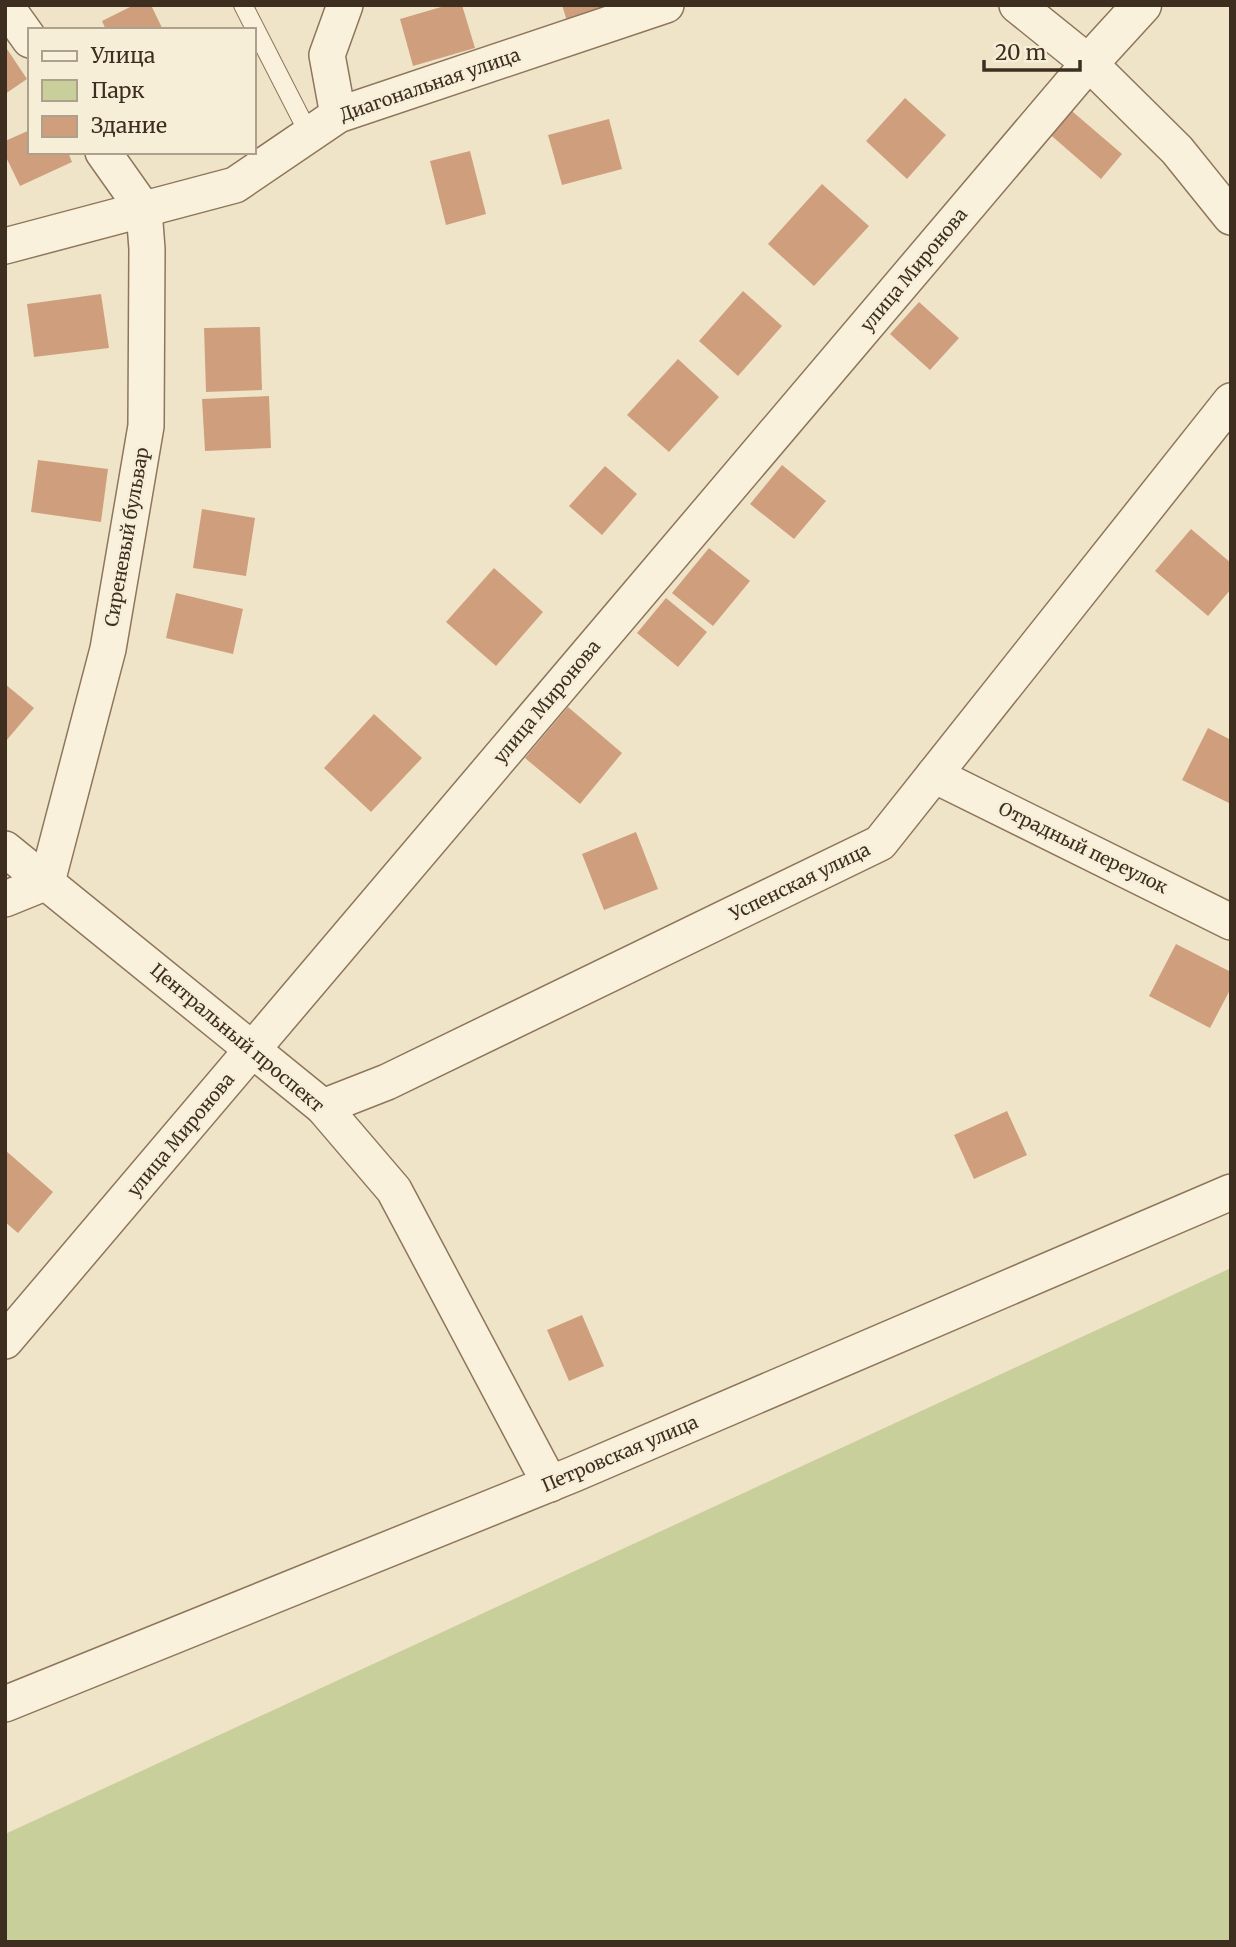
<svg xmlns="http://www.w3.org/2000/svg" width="1236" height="1947" viewBox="0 0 1236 1947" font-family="Merriweather,serif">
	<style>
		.green { fill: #c9cf9b }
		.building { fill: #cf9f7d }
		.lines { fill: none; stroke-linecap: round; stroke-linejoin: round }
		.service-casing { stroke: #8d765c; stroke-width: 20 }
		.minor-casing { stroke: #8d765c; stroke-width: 38 }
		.tertiary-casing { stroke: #8d765c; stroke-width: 41 }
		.service { stroke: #faf1dc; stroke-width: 18 }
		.minor { stroke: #faf1dc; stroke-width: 35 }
		.tertiary { stroke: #faf1dc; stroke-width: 38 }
		.labels { text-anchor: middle; stroke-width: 5; stroke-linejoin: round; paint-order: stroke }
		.street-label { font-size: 18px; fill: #3d2e20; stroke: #f7eed8 }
	</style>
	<rect width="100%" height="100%" fill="#f0e4c8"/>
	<!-- green -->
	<polygon class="green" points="1231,1268 1231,1942 5,1942 5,1834"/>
	<!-- building -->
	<g class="building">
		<polygon points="134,5 151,5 163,30 106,30 102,21"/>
		<polygon points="448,5 462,5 475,48 413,66 400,19"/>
		<polygon points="562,5 615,5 567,21"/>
		<polygon points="5,46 27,79 5,94"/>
		<polygon points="905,98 946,135 907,179 866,141"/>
		<polygon points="1066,106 1122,154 1101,179 1045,130"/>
		<polygon points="609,119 622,169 562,185 548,135"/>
		<polygon points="30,130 30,152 68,152 72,162 20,186 5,155 5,141"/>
		<polygon points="470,151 486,214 446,225 430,161"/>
		<polygon points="822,184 869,226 814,286 768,244"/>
		<polygon points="743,291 782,326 738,376 699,341"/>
		<polygon points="101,294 109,348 34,357 27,304"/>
		<polygon points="919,302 959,338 930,370 890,334"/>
		<polygon points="260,327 262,390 206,392 204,328"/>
		<polygon points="678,359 719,397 669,452 627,415"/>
		<polygon points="269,396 271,448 205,451 202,399"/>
		<polygon points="38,460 108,469 101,522 31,512"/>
		<polygon points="782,465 826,501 794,539 750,504"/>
		<polygon points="605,466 637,494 602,535 569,506"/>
		<polygon points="202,509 255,518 246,576 193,568"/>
		<polygon points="1191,529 1231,563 1231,589 1208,616 1155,571"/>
		<polygon points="709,548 750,581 713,626 672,593"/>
		<polygon points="494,568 543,612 496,666 446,622"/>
		<polygon points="176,593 243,609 233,654 166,638"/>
		<polygon points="666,598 707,632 678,667 637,633"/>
		<polygon points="5,684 34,708 5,742"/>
		<polygon points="568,707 622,753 580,804 525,758"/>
		<polygon points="374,714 422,758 371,812 324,768"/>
		<polygon points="1208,728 1231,740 1231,804 1182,780"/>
		<polygon points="636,832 658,889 604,910 582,854"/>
		<polygon points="1176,944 1231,972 1231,988 1210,1028 1149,996"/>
		<polygon points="1007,1111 1027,1155 974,1179 954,1135"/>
		<polygon points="5,1150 53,1192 18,1233 5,1222"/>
		<polygon points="582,1315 604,1366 569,1381 547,1330"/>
	</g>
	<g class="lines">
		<!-- service casing -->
		<g class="service-casing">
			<polyline id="service" points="243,5 309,134"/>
		</g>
		<!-- minor casing -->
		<g class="minor-casing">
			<g id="minor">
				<polyline points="5,5 30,40"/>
				<polyline points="1017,5 1089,63 1177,150 1231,217"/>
				<polyline points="338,115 327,55 345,5"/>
				<polyline points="5,246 235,185 338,115 666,5"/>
				<polyline points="934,775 1231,922"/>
				<polyline points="5,849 323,1107 394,1190 550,1484"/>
				<polyline points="5,899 47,882 108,649 146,426 147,249 144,210 103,152"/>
				<polyline points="323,1107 387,1082 880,843 1231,401"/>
				<polyline points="5,1341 1089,63"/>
				<polyline points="5,1704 574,1474 1231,1192"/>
			</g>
		</g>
		<!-- tertiary casing -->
		<g class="tertiary-casing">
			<polyline id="tertiary" points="1089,63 1142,5"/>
		</g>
		<!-- service -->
		<use href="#service" class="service"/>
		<!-- minor -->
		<use href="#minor" class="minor"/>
		<!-- tertiary -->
		<use href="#tertiary" class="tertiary"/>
	</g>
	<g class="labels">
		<!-- street labels -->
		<g class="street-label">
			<text transform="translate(430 85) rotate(-19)" y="6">Диагональная улица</text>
			<text transform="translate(914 270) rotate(-50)" y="6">улица Миронова</text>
			<text transform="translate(127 537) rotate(-80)" y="6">Сиреневый бульвар</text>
			<text transform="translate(547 702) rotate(-50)" y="6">улица Миронова</text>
			<text transform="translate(1083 848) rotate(26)" y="6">Отрадный переулок</text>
			<text transform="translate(800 882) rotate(-26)" y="6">Успенская улица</text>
			<text transform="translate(237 1038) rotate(40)" y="6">Центральный проспект</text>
			<text transform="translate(181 1135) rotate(-50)" y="6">улица Миронова</text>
			<text transform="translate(620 1454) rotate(-23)" y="6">Петровская улица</text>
		</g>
	</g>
	<!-- border -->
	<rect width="1236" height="1947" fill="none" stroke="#3d2e20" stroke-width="14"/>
	<!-- legend -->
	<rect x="28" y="28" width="228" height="126" fill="#f7eed8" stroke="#ada18e" stroke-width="2"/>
	<rect x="42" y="51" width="35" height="10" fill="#faf1dc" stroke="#ada18e" stroke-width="2"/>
	<text x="91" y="63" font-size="21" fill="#3d2e20">Улица</text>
	<rect x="42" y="80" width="35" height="21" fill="#c9cf9b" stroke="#ada18e" stroke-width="2"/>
	<text x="91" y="98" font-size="21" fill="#3d2e20">Парк</text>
	<rect x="42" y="116" width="35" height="21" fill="#cf9f7d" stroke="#ada18e" stroke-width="2"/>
	<text x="91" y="133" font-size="21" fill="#3d2e20">Здание</text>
	<!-- scale -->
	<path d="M984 60v10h96v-10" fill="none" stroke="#3d2e20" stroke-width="3.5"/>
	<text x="995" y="60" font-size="21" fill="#3d2e20" stroke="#f7eed8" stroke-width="5" paint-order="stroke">20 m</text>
</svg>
